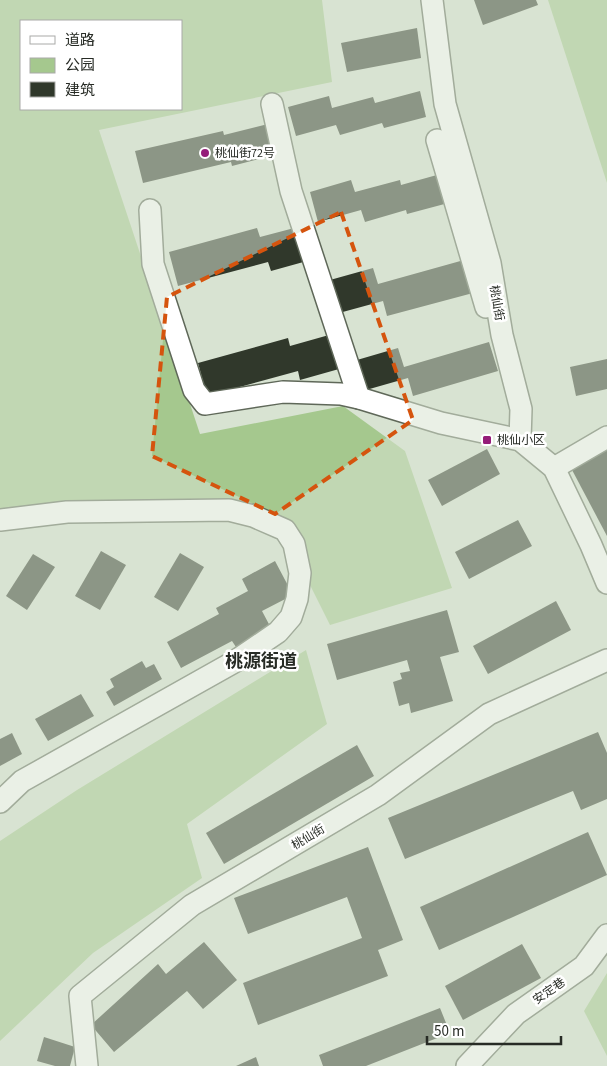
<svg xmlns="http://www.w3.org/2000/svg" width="607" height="1066" viewBox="0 0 607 1066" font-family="'Source Sans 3','Noto Sans SC',sans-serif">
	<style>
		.green { fill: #a5c88e; fill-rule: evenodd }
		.building { fill: #30382b }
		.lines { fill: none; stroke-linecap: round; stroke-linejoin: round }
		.minor-casing { stroke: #5f6859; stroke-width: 24 }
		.minor { stroke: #fff; stroke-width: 21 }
		.marked { fill: none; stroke: #d5540e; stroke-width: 4; stroke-dasharray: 10 6; stroke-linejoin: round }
		.poi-dot { fill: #951d79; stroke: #fff; stroke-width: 2 }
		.labels { text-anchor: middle; stroke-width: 5; stroke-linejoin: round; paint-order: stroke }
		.poi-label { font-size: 12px; fill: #272b25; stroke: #fff; text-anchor: start }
		.street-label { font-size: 12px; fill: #272b25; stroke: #fff }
		.district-label { font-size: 18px; font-weight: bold; fill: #272b25; stroke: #fff }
	</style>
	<rect width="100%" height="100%" fill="#d8e3d2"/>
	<!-- green -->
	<g class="green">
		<path d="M0,0H322L332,82L99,130L200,434L343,406L405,451L452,588L330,625L287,539L211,509L67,501L0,526ZM21,21H181V109H21Z"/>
		<polygon points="548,0 607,0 607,183"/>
		<polygon points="306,650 327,724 187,824 202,878 93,953 0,1041 0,841 77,790"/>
		<polygon points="607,973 607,1056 584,1011"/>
	</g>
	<!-- building -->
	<g class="building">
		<polygon points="474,0 536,0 538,5 483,25"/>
		<polygon points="417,28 421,58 347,72 341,43"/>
		<polygon points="420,91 426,117 384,128 382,123 340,135 336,125 296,136 288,107 329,96 332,108 373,97 375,103"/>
		<polygon points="268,124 275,155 232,166 231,162 143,183 135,151 223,131 224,135"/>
		<polygon points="444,173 452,202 407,214 406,210 365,222 361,210 318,222 310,192 351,180 355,192 400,180 401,185"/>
		<polygon points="298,227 307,261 271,271 268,262 178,286 169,252 257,228 260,237"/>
		<polygon points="464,260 473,293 387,316 383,301 339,313 330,280 373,268 378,284"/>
		<polygon points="329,335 339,369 300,380 298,371 207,396 198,363 288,338 290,346"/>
		<polygon points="489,342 498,371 413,396 408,378 366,390 357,360 398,348 404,367"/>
		<polygon points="607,359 607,389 576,396 570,367"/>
		<polygon points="487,449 500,474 442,506 428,480"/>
		<polygon points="607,449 607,536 571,468"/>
		<polygon points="518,520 532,546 469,579 455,552"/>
		<polygon points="101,551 126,565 100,610 75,596"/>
		<polygon points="180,553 204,567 178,611 154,597"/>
		<polygon points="33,554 55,567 27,610 6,596"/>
		<polygon points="275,561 293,595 262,611 271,628 236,647 232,641 181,668 167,642 219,614 216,608 248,591 242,579"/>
		<polygon points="556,601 571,630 488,674 473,646"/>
		<polygon points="447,610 459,652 440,657 453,701 411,713 409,703 399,706 393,682 402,679 400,673 410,671 407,660 337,680 327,644"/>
		<polygon points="142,661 146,668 154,664 162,679 114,706 106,692 114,687 110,679"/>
		<polygon points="81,694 94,716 48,741 35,719"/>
		<polygon points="598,732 607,753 607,799 581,810 573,791 405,859 388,818"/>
		<polygon points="12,733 22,754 0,766 0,739"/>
		<polygon points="357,745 374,776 224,864 206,833"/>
		<polygon points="588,832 607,875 439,950 420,907"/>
		<polygon points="368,847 403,940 378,950 388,976 258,1025 243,983 362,938 347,897 248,934 234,898"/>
		<polygon points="204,942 237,980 203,1009 187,991 114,1052 91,1025 158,964 166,974"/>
		<polygon points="522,944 541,978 463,1020 445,986"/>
		<polygon points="440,1008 450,1033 366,1066 323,1066 319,1055"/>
		<polygon points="44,1037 75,1047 70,1066 55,1066 37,1061"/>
		<polygon points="256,1057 259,1066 236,1066"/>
	</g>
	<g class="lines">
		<!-- minor casing -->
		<g class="minor-casing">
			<g id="minor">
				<polyline points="432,0 445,104 490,263 502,335 521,409 520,440"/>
				<polyline points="272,104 291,191 359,398"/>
				<polyline points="437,140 486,307"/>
				<polyline points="150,210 153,264 194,390 205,404 283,392 341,394 359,398 441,423 520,440 554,468 591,545 607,583"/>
				<polyline points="554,468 607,437"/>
				<polyline points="0,520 67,512 229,510 253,516 285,530 294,544 300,573 297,599 291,617 278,632 234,662 22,781 0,802"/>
				<polyline points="87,1066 80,996 192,905 378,795 489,714 607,660"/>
				<polyline points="467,1066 516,1014 584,966 607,935"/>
			</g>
		</g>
		<!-- minor -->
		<use href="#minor" class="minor"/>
	</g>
	<!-- marked area -->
	<path d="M0 0H607V1066H0ZM341,212L413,420L275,514L152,456L167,297Z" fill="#d8e3d2" fill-opacity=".55" fill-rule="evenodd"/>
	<path class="marked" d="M341,212L413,420L275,514L152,456L167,297Z"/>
	<!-- markers -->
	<g class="poi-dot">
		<circle cx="205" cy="153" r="5"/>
		<rect x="482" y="435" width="10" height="10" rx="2.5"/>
	</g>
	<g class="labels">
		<!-- poi labels -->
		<g class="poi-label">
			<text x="215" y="157">桃仙街72号</text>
			<text x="497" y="444">桃仙小区</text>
		</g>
		<!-- street labels -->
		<g class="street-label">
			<text transform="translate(497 303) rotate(80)" y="4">桃仙街</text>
			<text transform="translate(308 837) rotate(-31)" y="4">桃仙街</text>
			<text transform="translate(549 991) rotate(-35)" y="4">安定巷</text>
		</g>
		<!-- district labels -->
		<g class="district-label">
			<text x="261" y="667">桃源街道</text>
		</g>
	</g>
	<!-- legend -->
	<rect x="20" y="20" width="162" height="90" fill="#ffffff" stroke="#a9aaa8"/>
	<rect x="30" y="36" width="25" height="8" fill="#ffffff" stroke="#a9aaa8"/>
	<text x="65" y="45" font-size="15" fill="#272b25">道路</text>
	<rect x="30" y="58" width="25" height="15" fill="#a5c88e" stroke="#a9aaa8"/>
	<text x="65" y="70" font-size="15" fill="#272b25">公园</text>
	<rect x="30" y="82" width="25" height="15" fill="#30382b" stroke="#a9aaa8"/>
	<text x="65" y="95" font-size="15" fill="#272b25">建筑</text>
	<!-- scale -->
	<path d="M427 1036v8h134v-8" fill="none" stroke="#272b25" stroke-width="2.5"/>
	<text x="434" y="1036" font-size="15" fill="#272b25" stroke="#ffffff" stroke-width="4" paint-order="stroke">50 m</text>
</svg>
